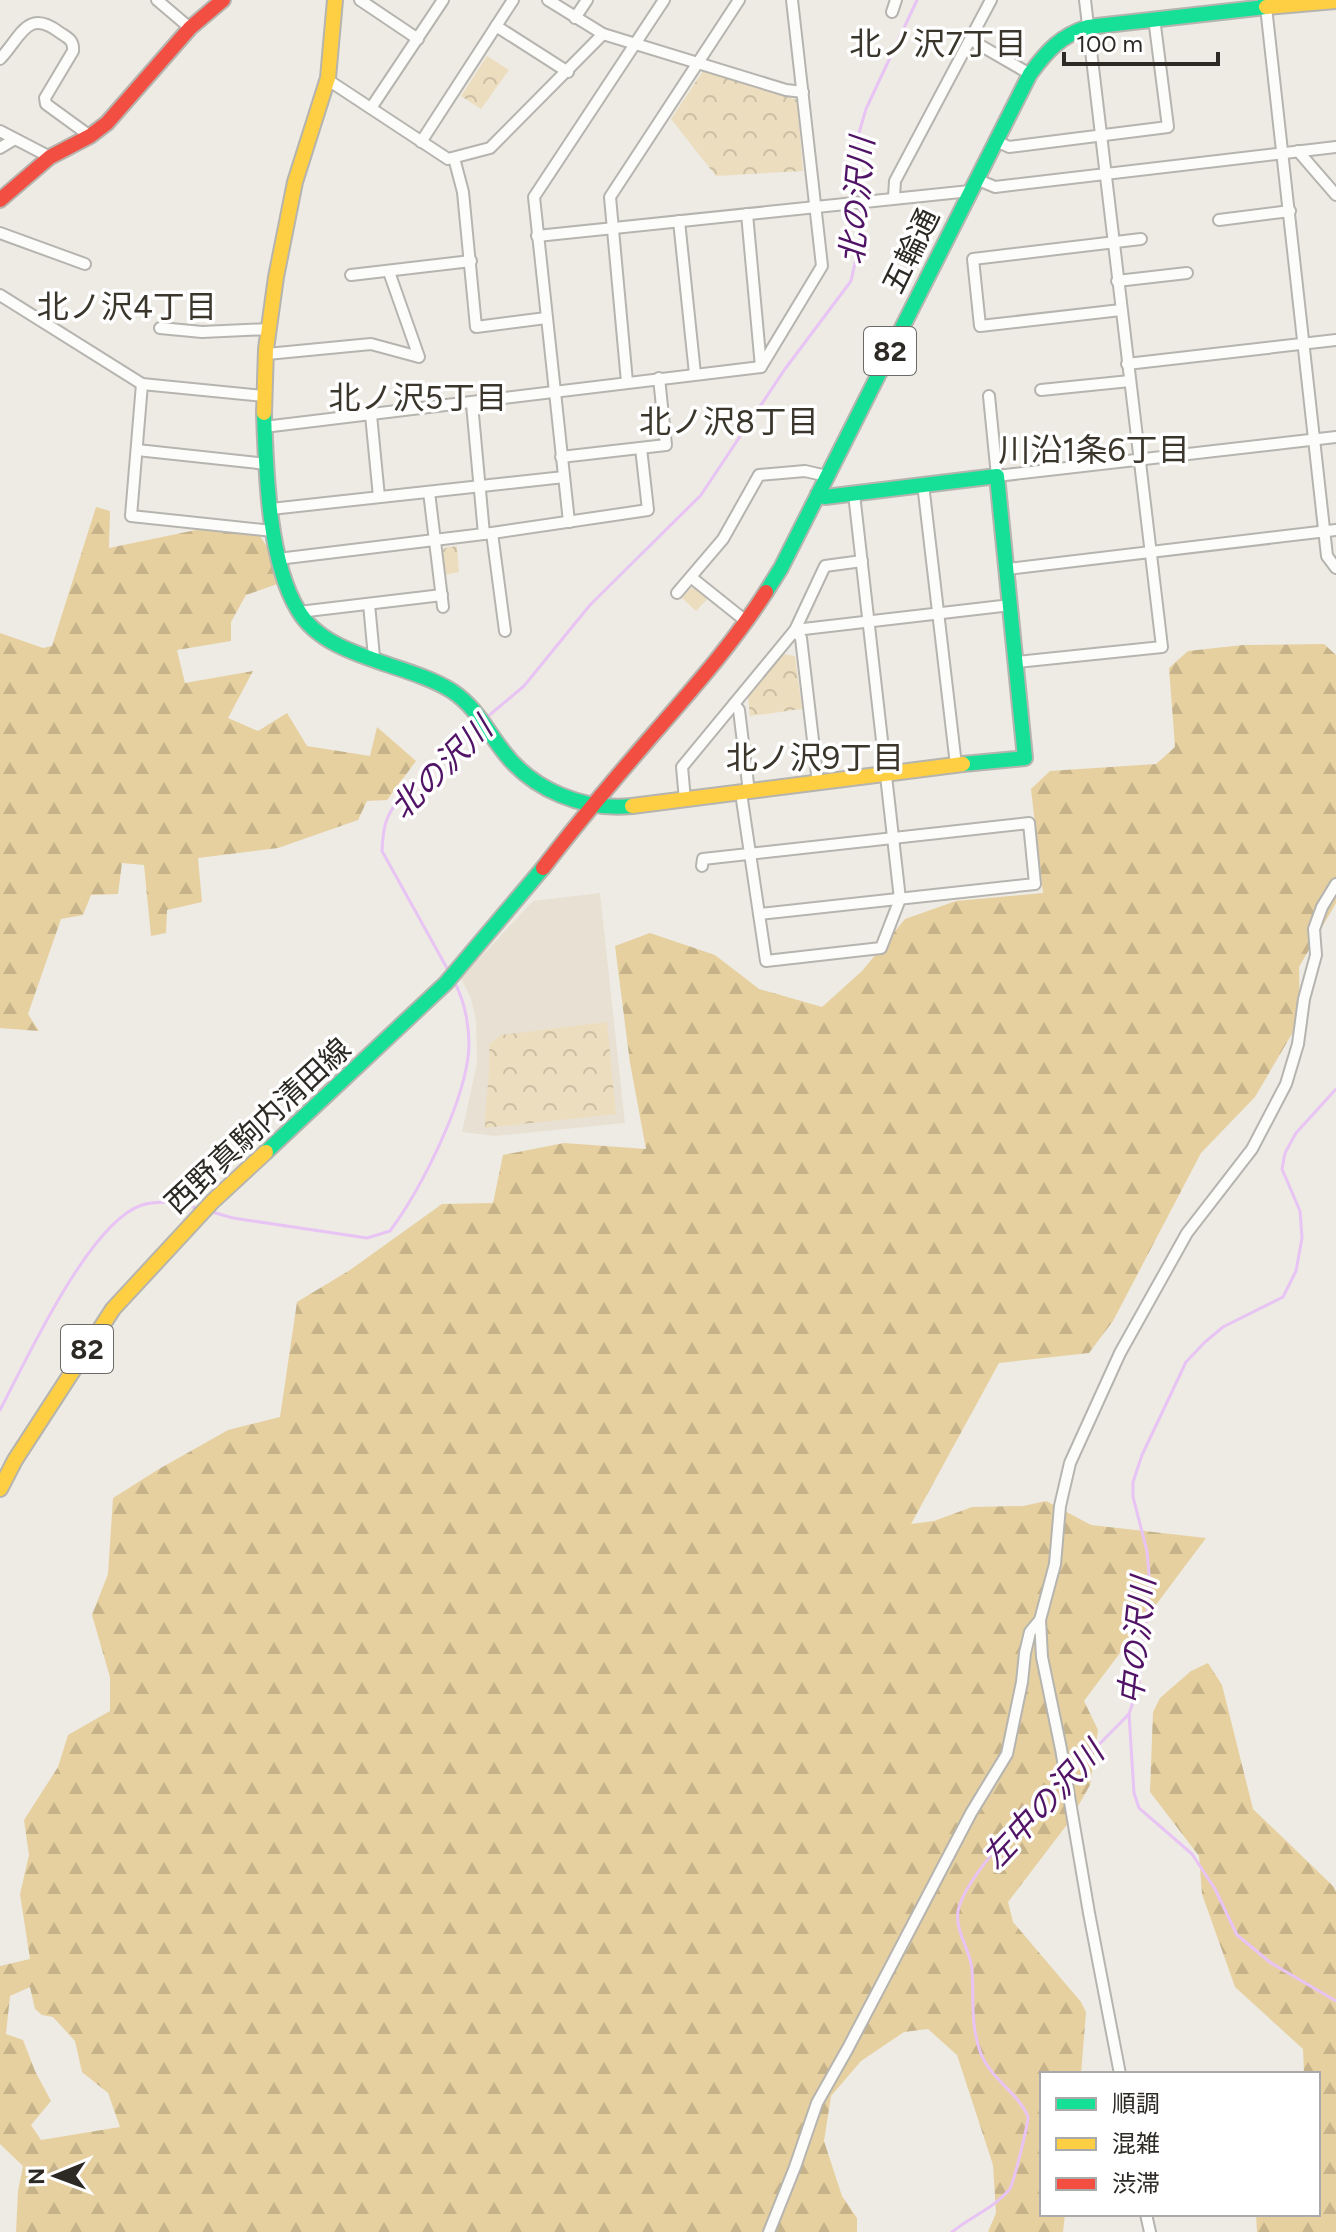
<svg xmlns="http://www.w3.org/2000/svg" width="1336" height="2232" viewBox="0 0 1336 2232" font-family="Figtree,'Noto Sans JP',sans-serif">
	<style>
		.built { fill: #e8e1d3 }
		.forest { fill: url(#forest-firs); fill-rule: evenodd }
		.park { fill: url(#park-crowns) }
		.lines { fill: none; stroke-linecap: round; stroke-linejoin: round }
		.stream { stroke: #e8c4f4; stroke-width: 3 }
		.street-casing { stroke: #b6b4af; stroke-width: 14 }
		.fast-casing { stroke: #b6b4af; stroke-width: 18 }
		.slow-casing { stroke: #b6b4af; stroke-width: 18 }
		.jam-casing { stroke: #b6b4af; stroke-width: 18 }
		.street { stroke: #fcfcfb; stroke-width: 10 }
		.fast { stroke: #16e098; stroke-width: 14 }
		.slow { stroke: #ffcf43; stroke-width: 14 }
		.jam { stroke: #f24e42; stroke-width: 14 }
		.labels { text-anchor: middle; stroke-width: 7; stroke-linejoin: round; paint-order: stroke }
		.shield { fill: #fff; stroke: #6c6a66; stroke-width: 2 }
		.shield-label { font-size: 28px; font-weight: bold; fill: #2d2a25 }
		.street-label { font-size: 30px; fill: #2d2a25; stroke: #fff }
		.neighbourhood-label { font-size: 32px; fill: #3b362c; stroke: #fff }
		.water-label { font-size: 32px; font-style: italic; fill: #501365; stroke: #fff }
	</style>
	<defs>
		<pattern id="forest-firs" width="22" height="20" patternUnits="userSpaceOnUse" patternTransform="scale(2)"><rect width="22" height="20" fill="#e6d0a0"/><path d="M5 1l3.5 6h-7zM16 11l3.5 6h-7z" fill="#c6b38a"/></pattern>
		<pattern id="park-crowns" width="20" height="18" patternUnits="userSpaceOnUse" patternTransform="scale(2)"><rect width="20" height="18" fill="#ecddbe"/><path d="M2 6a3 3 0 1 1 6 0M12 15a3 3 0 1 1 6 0" fill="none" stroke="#cbbea3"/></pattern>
	</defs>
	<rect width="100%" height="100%" fill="#eeebe4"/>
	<!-- built -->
	<polygon class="built" points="600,893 625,1123 495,1136 462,1132 477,1063 476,1021 471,999 461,978 533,901"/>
	<!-- forest -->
	<g class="forest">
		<polygon points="96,507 110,511 109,548 196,530 258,533 268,548 280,583 246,595 231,622 231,641 177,650 185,683 253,671 228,718 258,731 287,713 307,746 370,756 377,727 416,761 387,800 367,801 358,820 278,848 198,858 202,902 167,910 166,933 151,936 144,865 122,863 118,894 91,895 83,915 61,919 28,1014 39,1031 0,1028 0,633 43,648 52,646"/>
		<path d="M1324,644L1336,655V903L1299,967L1300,1020L1255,1097L1201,1153L1113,1321L1089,1353L999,1363L911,1524L934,1521L972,1507L1023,1506L1046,1501L1091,1525L1206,1538L1084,1701L1098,1730L1090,1785L1069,1822L1008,1902L1013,1922L1081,2002L1086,2012L1081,2074H1042V2214H1065L1063,2232H988L996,2213L993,2165L957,2055L928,2029L904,2032L861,2061L831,2096L824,2141L842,2196L857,2218V2232H16L18,2191L23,2166L0,2144V1966L30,1959L20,1894L29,1855L24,1820L58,1767L68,1735L110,1711V1677L92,1615L108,1574L113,1498L159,1469L228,1430L280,1417L297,1302L350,1270L442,1204L493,1203L503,1155L564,1143L646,1149L630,1063L615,946L650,933L715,955L759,989L822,1007L862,971L905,919L956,901L1043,893L1031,789L1050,771L1156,764L1175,747L1169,668L1188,651L1243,645ZM30,1987L35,2009L42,2015L53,2017L75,2041L82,2072L108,2093L120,2127L41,2140L31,2125L51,2101L35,2071L23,2040L6,2034L10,1996Z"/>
		<polygon points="1208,1663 1222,1685 1253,1809 1334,1887 1336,1892 1336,2232 1257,2232 1256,2214 1318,2214 1318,2074 1304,2074 1303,2049 1235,1987 1202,1894 1199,1856 1150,1792 1153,1712 1160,1698 1191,1671"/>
	</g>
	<!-- park -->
	<g class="park">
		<polygon points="487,56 509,70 481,109 461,96"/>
		<polygon points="712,70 797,100 803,171 716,176 671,119 703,71"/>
		<polygon points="457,546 459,572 445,575 442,551 445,548"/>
		<polygon points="691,588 696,589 707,599 696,611 682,598"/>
		<polygon points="783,654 795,656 802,709 750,716 748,697"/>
		<path d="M607,1022L616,1114L485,1128C485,1100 491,1073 489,1045L501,1035Z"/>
	</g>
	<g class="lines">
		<!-- stream -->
		<g class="stream">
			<polyline points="486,718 524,686 590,605 701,495 785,369 851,281 862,232 857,173 859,133 866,109 917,0"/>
			<path d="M448,970L382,851C383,833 384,819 395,805L481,723"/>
			<polyline points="1336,1089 1296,1133 1285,1153 1282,1169 1300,1211 1302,1238 1296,1271 1283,1297 1223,1327 1205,1342 1186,1362 1142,1455 1133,1482 1133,1497 1147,1551 1150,1586 1139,1684 1129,1714 1134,1793 1139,1808 1192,1854 1215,1889 1237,1935 1271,1963 1336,2001"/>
			<path d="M212,1212L233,1218L367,1238L390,1231C421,1189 467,1099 469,1046C469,1024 464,1000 454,981"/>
			<path d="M0,1410C26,1361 89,1222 142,1205C158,1200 180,1203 197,1208"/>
			<polyline points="1070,1774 1129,1714"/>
			<path d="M952,2232C970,2217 994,2208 1009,2190C1013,2186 1028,2125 1028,2116C1017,2092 991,2079 981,2054C970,2026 974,1998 972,1969C970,1949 955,1932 958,1911C965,1875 1036,1804 1064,1779"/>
		</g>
		<!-- street casing -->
		<g class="street-casing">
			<g id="street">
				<polyline points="157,0 190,28"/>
				<polyline points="360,0 418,39"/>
				<polyline points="548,0 603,34 786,90 803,92"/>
				<polyline points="1266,7 1327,556 1336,568"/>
				<polyline points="892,12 896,0"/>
				<polyline points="575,18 587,0"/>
				<polyline points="496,26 568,72"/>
				<polyline points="971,40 1030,74"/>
				<path d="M0,59C21,37 27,8 59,32C68,38 74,40 73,51L45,98L46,104L90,136"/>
				<polyline points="328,80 448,159 490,148 603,34"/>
				<polyline points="371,108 443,0"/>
				<polyline points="0,131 50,157"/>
				<polyline points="996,141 1009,147 1168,127 1154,18"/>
				<polyline points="421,142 513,0"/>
				<polyline points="0,148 15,139"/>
				<polyline points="1298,151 1336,195"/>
				<polyline points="454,158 463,192 476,327 546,318"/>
				<polyline points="976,179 995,187 1336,147"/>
				<polyline points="894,197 895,181 991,0"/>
				<polyline points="747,214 761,367"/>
				<polyline points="1219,220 1290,211"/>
				<polyline points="679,221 695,374"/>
				<polyline points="0,233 85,264"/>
				<polyline points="537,236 970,191"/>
				<polyline points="351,275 471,261"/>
				<polyline points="1117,281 1187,273"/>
				<polyline points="0,295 142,384 264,396"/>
				<polyline points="1121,310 980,326 973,259 1141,239"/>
				<polyline points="160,328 202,332 269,329"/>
				<polyline points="267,354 371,344 419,357 389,272"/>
				<polyline points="1127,364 1336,340"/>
				<polyline points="627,382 610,197 739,0"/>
				<polyline points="142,384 131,516 273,531"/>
				<polyline points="1041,390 1130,381"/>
				<polyline points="989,396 997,476 1336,437"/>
				<polyline points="472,404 484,534"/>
				<polyline points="371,415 379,497"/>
				<polyline points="264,427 761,367 822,266 792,0"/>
				<polyline points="137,450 267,464"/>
				<polyline points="561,457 666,445 659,378"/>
				<polyline points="923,484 956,765"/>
				<polyline points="429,492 443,607"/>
				<polyline points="271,509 564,477"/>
				<polyline points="569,522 534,197 664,0"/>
				<polyline points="492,533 505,631"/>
				<polyline points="278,559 492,533 648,510 641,448"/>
				<polyline points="1007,569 1336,530"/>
				<polyline points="692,578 747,622"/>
				<polyline points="677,593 723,539 759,475 805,471 827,476"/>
				<polyline points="369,604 374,657"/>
				<polyline points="299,612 442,595"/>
				<polyline points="1017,662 1162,647 1085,0"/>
				<polyline points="734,704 739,710 749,792"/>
				<polyline points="818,783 801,638 795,630 1011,605"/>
				<polyline points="741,793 766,961 881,948 900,899 854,494"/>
				<polyline points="685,800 682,767 795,630 825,566 862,561"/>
				<polyline points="702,866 703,859 1029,823 1035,884 759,914"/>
				<polyline points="1120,2074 1089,1913 1061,1749 1042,1657 1040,1620 1055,1564 1060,1506 1070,1463 1120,1353 1187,1233 1252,1149 1286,1084 1298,1044 1304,999 1316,955 1314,929 1322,907 1336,884"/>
				<polyline points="1146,2214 1150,2232"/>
				<polyline points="769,2232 795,2167 817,2103 848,2048 971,1813 1007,1754 1022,1682 1025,1653 1030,1632 1040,1620"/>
			</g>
		</g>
		<!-- fast casing -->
		<g class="fast-casing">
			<g id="fast">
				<path d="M264,413C266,470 268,561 298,610C326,659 406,662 452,691C476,707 486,729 503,751C532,790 584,811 632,806"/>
				<polyline points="818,494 825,497 997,476 1025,758 963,764"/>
				<path d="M766,592L781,568L1030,74C1047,51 1060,36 1088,27L1266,7L1265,0"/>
				<polyline points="266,1152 446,983 543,868"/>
			</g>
		</g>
		<!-- slow casing -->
		<g class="slow-casing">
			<g id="slow">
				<polyline points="1266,7 1336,1"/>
				<polyline points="264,413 266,349 276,277 295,182 328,78 335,0"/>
				<polyline points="632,806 963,764"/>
				<polyline points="0,1489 15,1460 113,1309 213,1201 266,1152"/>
			</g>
		</g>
		<!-- jam casing -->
		<g class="jam-casing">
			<g id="jam">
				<polyline points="0,200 50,157 90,136 107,123 190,28 223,0"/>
				<path d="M543,868C579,821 617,776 656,731C695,686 734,642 766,592"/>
			</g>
		</g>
		<!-- street -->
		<use href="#street" class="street"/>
		<!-- fast -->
		<use href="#fast" class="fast"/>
		<!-- slow -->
		<use href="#slow" class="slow"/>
		<!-- jam -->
		<use href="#jam" class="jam"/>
	</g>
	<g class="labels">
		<!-- shield labels -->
		<g class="shield">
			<rect x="864" y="327" width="52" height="48" rx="6"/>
			<rect x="61" y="1325" width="52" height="48" rx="6"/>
		</g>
		<g class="shield-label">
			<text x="890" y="361">82</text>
			<text x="87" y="1359">82</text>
		</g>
		<!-- street labels -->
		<g class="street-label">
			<text transform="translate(911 251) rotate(-64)" y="10">五輪通</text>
			<text transform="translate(258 1126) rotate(-43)" y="10">西野真駒内清田線</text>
		</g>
		<!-- neighbourhood labels -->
		<g class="neighbourhood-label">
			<text x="938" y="55">北ノ沢7丁目</text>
			<text x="127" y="318">北ノ沢4丁目</text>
			<text x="418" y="409">北ノ沢5丁目</text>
			<text x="729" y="433">北ノ沢8丁目</text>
			<text x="1094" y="461">川沿1条6丁目</text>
			<text x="815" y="769">北ノ沢9丁目</text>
		</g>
		<!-- water labels -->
		<g class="water-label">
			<text transform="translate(857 201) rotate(-85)" y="11">北の沢川</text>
			<text transform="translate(441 768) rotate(-45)" y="11">北の沢川</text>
			<text transform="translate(1137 1641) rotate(-84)" y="11">中の沢川</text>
			<text transform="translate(1043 1805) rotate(-47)" y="11">左中の沢川</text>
		</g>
	</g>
	<!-- legend -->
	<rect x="1040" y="2072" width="280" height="144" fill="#ffffff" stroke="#abaaa8" stroke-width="2"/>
	<rect x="1056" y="2098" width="40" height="12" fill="#16e098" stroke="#abaaa8" stroke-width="2"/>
	<text x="1112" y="2112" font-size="24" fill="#2d2a25">順調</text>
	<rect x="1056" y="2138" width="40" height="12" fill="#ffcf43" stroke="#abaaa8" stroke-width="2"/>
	<text x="1112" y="2152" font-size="24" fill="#2d2a25">混雑</text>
	<rect x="1056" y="2178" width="40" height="12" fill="#f24e42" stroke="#abaaa8" stroke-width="2"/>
	<text x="1112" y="2192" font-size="24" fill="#2d2a25">渋滞</text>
	<!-- north arrow -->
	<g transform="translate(56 2176) rotate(269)" stroke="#ffffff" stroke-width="6" paint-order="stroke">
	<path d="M0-6L14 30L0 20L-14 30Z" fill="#2d2a25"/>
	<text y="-12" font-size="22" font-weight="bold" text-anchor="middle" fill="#2d2a25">N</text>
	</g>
	<!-- scale -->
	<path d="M1064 52v12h154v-12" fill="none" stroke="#2d2a25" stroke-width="4"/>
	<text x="1076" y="52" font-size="24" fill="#2d2a25" stroke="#ffffff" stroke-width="6" paint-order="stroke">100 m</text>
</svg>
